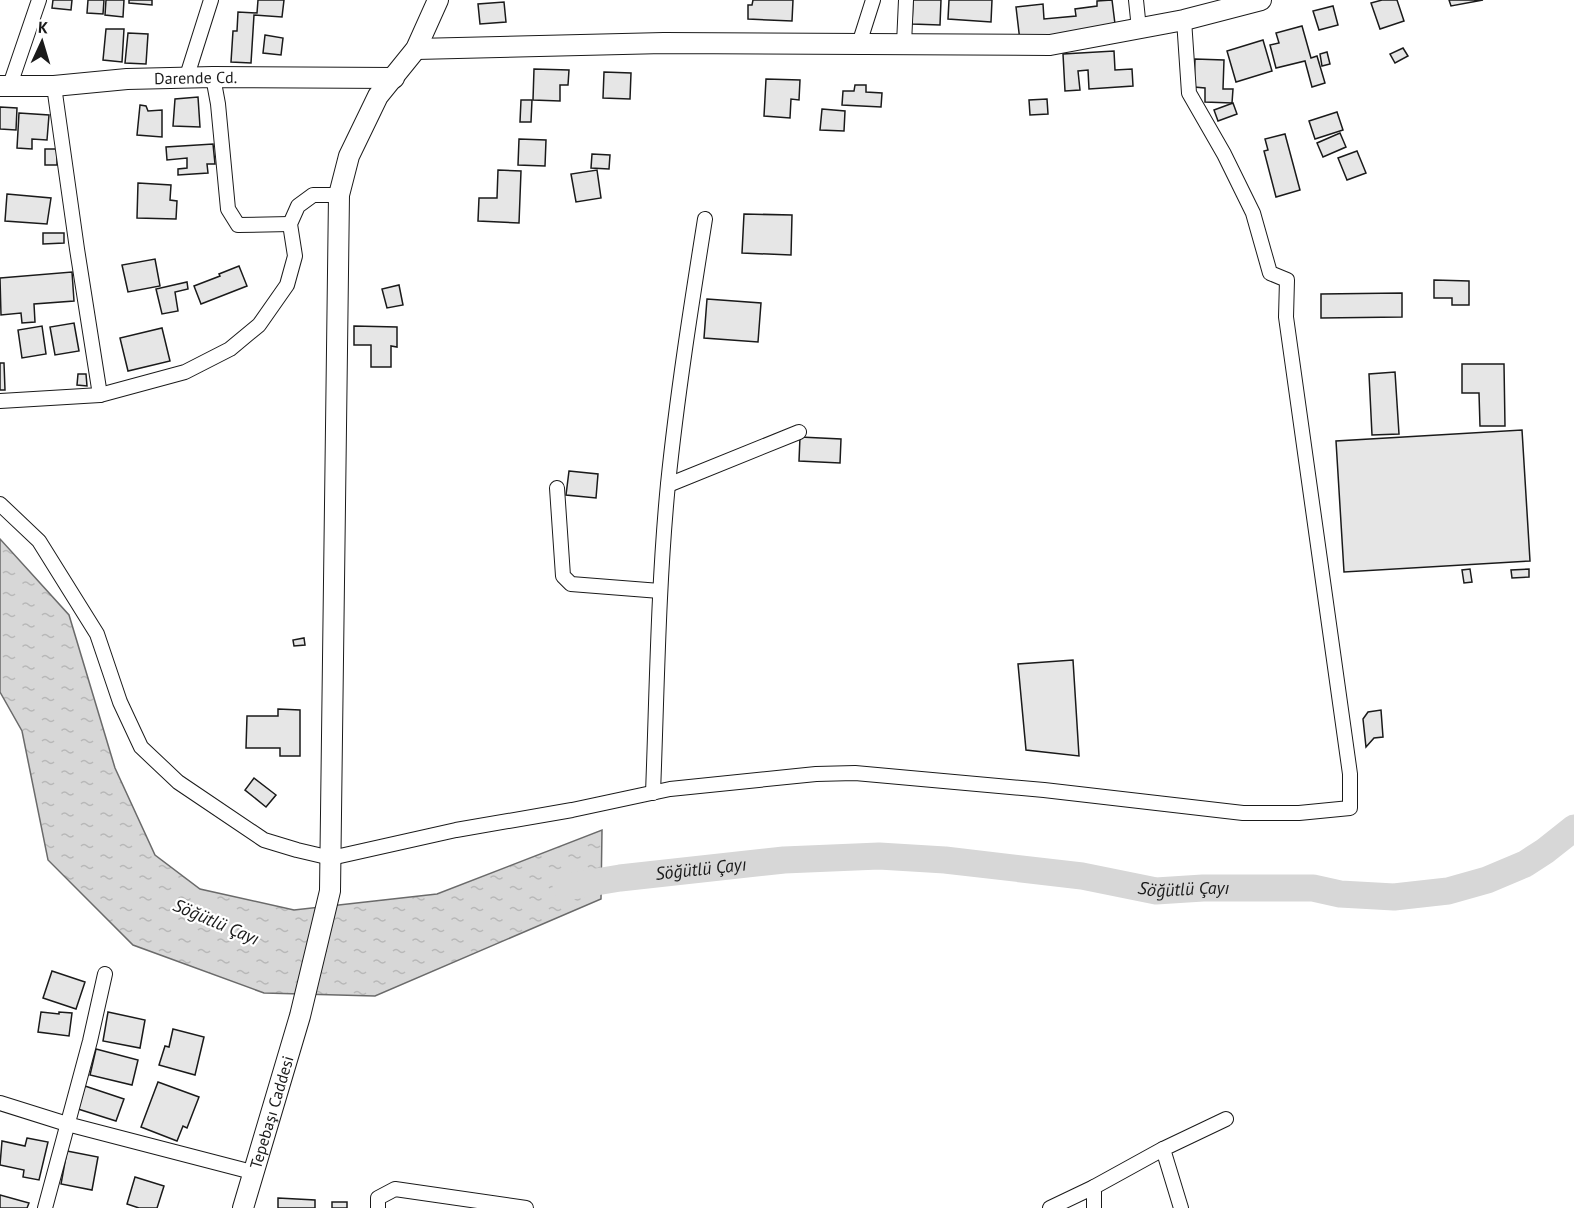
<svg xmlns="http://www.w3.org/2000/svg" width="1574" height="1208" viewBox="0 0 1574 1208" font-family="'PT Sans',sans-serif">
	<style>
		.water { fill: url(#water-ripples); stroke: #6a6a6a; stroke-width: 1.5 }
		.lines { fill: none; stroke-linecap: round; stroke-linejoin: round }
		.river { stroke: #d7d7d7; stroke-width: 27 }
		.building { fill: #e6e6e6; stroke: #1a1a1a; stroke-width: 1.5 }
		.street-casing { stroke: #1a1a1a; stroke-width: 16 }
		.secondary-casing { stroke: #1a1a1a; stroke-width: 22 }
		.street { stroke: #fff; stroke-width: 14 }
		.secondary { stroke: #fff; stroke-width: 20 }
		.labels { text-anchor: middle; stroke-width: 4.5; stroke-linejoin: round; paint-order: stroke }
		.street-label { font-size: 16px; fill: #1a1a1a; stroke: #fff }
		.water-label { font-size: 18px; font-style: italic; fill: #1a1a1a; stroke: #fff }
	</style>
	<defs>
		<pattern id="water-ripples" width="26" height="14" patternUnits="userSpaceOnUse" patternTransform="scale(1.5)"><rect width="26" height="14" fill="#d7d7d7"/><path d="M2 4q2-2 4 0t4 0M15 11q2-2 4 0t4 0" fill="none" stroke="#b8b8b8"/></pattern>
	</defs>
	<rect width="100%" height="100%" fill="#fff"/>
	<!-- water -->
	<polygon class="water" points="0,539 69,615 115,768 155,855 200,889 294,910 437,894 602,830 601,899 375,996 264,993 133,945 48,860 22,731 0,692"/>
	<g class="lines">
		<!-- river -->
		<path class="river" id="s1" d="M566,887L620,878L784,860L879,856L945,860L1082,876L1156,891L1203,888H1313L1340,894L1394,897L1448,891L1487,880L1525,864L1545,851L1574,828"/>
	</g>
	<!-- building -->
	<g class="building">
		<polygon points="53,0 72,0 71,10 52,8"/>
		<polygon points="88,0 104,0 103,14 87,13"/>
		<polygon points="106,0 124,0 123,17 105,15"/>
		<polygon points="129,0 152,0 152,5 129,3"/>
		<polygon points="258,0 284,0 282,17 254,15 251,63 231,62 233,31 237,31 238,12 257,13"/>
		<polygon points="753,0 793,0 792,21 748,19 748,5 752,5"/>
		<polygon points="913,0 941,0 940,25 912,24"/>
		<polygon points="949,0 992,0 991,22 948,19"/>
		<polygon points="1112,0 1116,32 1020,41 1016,7 1043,4 1044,19 1076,16 1075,9 1097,6 1097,1"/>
		<polygon points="1382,0 1397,0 1404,21 1380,29 1371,3"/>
		<polygon points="1449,0 1483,0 1451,6"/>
		<polygon points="504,2 506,22 480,24 478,4"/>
		<polygon points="1333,6 1338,25 1319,30 1313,11"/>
		<polygon points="1302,26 1311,58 1317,56 1325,83 1312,87 1305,61 1276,68 1270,45 1279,43 1276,33"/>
		<polygon points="106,29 124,29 122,62 103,60"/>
		<polygon points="128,33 148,34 146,64 125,63"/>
		<polygon points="265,35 283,38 281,55 263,53"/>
		<polygon points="1263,40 1272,71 1236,82 1227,51"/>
		<polygon points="1403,48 1408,56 1395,63 1390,54"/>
		<polygon points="1114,51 1115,70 1132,69 1133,86 1089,89 1088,70 1078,71 1080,90 1065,91 1063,54"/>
		<polygon points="1327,52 1330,64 1322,66 1320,54"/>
		<polygon points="1195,59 1224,60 1223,89 1233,89 1232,103 1205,102 1205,88 1194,87"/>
		<polygon points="534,69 569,70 568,85 560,85 560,101 533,100"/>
		<polygon points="604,72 631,73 630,99 603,98"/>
		<polygon points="766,79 800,80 799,100 791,99 790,118 764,116"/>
		<polygon points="855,85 866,85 866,92 882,93 881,107 842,105 843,91 854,91"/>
		<polygon points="198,97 200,127 173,126 175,99"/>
		<polygon points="1047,99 1048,114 1030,115 1029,100"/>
		<polygon points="521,100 532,100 531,122 520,122"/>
		<polygon points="1233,103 1237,114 1218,121 1214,110"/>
		<polygon points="140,105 146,106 148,111 162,110 162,137 137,135"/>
		<polygon points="0,107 17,108 16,130 0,129"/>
		<polygon points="822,109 845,111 844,131 820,130"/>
		<polygon points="1337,112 1343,130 1315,139 1309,121"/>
		<polygon points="19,113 49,115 47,140 32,139 32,149 17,148"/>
		<polygon points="1340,133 1346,147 1323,157 1317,143"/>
		<polygon points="1285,134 1300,190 1276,197 1264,151 1268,150 1265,139"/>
		<polygon points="519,139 546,140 545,166 518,165"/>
		<polygon points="213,144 215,164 207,164 208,173 178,175 178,169 187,168 187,158 167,160 166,147"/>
		<rect x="45" y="149" width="12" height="16"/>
		<polygon points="1357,151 1366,173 1347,180 1338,158"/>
		<polygon points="592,154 610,155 609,169 591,168"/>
		<polygon points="498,170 521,171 519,223 478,221 479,198 497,198"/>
		<polygon points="597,170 601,198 576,202 571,174"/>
		<polygon points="138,183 171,185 170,200 177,201 176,219 137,218"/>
		<polygon points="7,194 51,198 47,224 5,221"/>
		<polygon points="744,214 792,215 791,255 742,253"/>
		<polygon points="43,233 64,233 64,243 43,244"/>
		<polygon points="155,259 160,286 128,292 122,265"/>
		<polygon points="239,266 247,286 201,304 194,286 220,276 219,274"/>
		<polygon points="72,272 74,301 34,304 35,322 22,323 21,313 1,315 0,278"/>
		<polygon points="1434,280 1469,281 1469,305 1452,305 1452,298 1434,298"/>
		<polygon points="187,282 188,289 175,292 178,311 162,314 156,289"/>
		<polygon points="399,285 403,305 387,308 382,289"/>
		<polygon points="1402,293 1402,317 1321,318 1321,294"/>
		<polygon points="707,299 761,303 758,342 704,338"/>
		<polygon points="74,323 79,351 55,355 50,327"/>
		<polygon points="42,326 46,354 22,358 18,330"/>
		<polygon points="354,326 397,327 397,347 391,346 391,367 371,367 371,345 354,345"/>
		<polygon points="162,328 170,361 128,371 120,338"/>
		<polygon points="0,363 4,363 5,390 0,390"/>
		<polygon points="1462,364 1504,364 1505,426 1480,426 1479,393 1462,393"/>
		<polygon points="1395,372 1399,434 1372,435 1369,374"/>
		<polygon points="78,374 86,374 87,386 77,385"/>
		<polygon points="1522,430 1530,561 1344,572 1336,441"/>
		<polygon points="800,437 841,439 840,463 799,461"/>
		<polygon points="569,471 598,474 596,498 566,495"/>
		<polygon points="1470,569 1472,582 1464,583 1462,570"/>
		<polygon points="1529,569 1529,577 1512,578 1511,570"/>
		<polygon points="304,638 305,645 294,646 293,640"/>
		<polygon points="1073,660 1079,756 1026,750 1018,664"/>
		<polygon points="278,709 300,710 300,756 280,756 280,748 246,748 247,716 278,716"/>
		<polygon points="1381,710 1383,737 1374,738 1366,747 1363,719 1368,712"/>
		<polygon points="254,778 276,795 266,807 245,790"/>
		<polygon points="52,971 85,982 76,1009 43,998"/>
		<polygon points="41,1012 59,1014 59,1012 72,1013 69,1036 38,1032"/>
		<polygon points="108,1012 145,1020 140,1048 103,1041"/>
		<polygon points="173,1029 204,1037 195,1075 159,1065 165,1046 169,1047"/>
		<polygon points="96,1049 138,1060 132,1085 90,1075"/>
		<polygon points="158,1082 199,1097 187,1128 183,1126 177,1141 141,1127"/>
		<polygon points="85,1086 124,1099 116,1121 78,1109"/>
		<polygon points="27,1138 48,1142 39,1180 23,1177 24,1170 0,1165 2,1141 25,1146"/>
		<polygon points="67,1151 98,1157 92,1190 61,1184"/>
		<polygon points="135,1177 164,1186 157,1208 139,1208 127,1204"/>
		<polygon points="0,1195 29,1203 27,1208 0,1208"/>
		<polygon points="278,1198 315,1200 315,1208 278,1208"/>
		<rect x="332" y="1202" width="15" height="6"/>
	</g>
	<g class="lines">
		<!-- street casing -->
		<g class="street-casing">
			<g id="street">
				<polyline points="1136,0 1139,29"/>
				<polyline points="859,44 873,0"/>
				<polyline points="904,44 906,0"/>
				<polyline points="213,77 218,104 228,209 238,225 290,224"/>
				<polyline points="186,79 211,0"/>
				<polyline points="10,85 39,0"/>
				<polyline points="54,86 77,249 100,395"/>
				<polyline points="0,401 100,395 185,372 230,349 259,325 287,285 295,256 290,224 298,206 313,195 339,195"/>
				<polyline points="668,485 799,432"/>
				<polyline points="557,488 563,576 571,584 660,591"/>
				<polyline points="0,504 39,541 97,634 120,702 141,747 178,782 264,840 297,850 331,858 456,830 572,810 670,789 816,774 855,773 1044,790 1243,813 1299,813 1350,808 1350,774 1286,317 1287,280 1270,273 1253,213 1224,154 1189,93 1184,20"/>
				<path d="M653,793C657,690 658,587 668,484C677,396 691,307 705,219"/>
				<polyline points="0,1103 67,1124 252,1172"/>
				<polyline points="45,1208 90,1041 105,974"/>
				<polyline points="378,1208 378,1198 395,1189 526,1208"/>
				<polyline points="1050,1208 1094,1187"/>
				<polyline points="1094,1208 1094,1187 1163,1149"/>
				<polyline points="1181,1208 1163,1149 1226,1119"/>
			</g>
		</g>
		<!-- secondary casing -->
		<g class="secondary-casing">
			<g id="secondary">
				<polyline points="416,49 664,43 1050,45 1184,20 1261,0"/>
				<path id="s2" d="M0,86H54L127,79L213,77L394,78"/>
				<path id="s3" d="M243,1208L300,1016L330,891L339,195L349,156L378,96L416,49L438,0"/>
			</g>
		</g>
		<!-- street -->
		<use href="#street" class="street"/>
		<!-- secondary -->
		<use href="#secondary" class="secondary"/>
	</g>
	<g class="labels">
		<!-- street labels -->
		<g class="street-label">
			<text dy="6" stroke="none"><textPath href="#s2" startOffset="196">Darende Cd.</textPath></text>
			<text dy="6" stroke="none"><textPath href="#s3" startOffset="100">Tepebaşı Caddesi</textPath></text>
		</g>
		<!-- water labels -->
		<g class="water-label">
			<text dy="6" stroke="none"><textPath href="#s1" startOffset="136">Söğütlü Çayı</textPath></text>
			<text dy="6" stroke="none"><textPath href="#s1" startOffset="622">Söğütlü Çayı</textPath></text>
			<text transform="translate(216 922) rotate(23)" y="6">Söğütlü Çayı</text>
		</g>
	</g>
	<!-- north arrow -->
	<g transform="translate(42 42) rotate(4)" stroke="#ffffff" stroke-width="4.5" paint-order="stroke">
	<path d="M0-4.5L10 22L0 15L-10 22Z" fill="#1a1a1a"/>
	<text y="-9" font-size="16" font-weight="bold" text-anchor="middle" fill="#1a1a1a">K</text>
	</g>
</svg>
